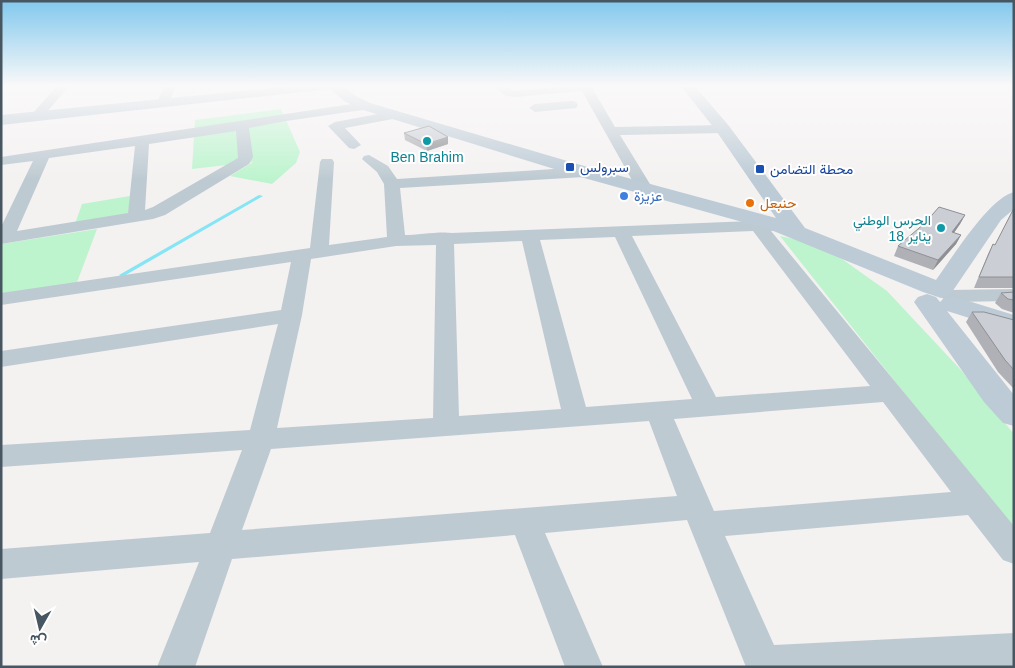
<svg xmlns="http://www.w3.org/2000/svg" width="1015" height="668" viewBox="0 0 1015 668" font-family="Arial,Vazirmatn,sans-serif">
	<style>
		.green { fill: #bdf4ce }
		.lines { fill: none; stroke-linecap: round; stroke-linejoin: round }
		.stream { fill: #86e5f5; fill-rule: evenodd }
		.street { fill: #becad2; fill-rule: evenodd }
		.secondary { fill: #bdcbd6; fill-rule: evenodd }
		.wall { fill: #afb1b6 }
		.shaded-wall { fill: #8e9094 }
		.building { fill: #cbced4; stroke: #8e9094 }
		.culture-dot { fill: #0f9aa8; stroke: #fff; stroke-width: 2 }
		.transit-dot { fill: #1a4fb4; stroke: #fff; stroke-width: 2 }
		.shop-dot { fill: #3f7fe0; stroke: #fff; stroke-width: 2 }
		.food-dot { fill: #e8710a; stroke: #fff; stroke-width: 2 }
		.labels { text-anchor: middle; stroke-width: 4; stroke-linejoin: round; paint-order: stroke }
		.far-culture-label { font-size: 14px; fill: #0d838f; stroke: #fff }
		.far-transit-label { font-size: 14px; fill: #164399; stroke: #fff; text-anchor: start }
		.far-shop-label { font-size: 14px; fill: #366cbe; stroke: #fff; text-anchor: start }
		.far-food-label { font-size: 14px; fill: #c56008; stroke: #fff; text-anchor: start }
	</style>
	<rect width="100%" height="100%" fill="#f4f1f1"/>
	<!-- green -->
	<g class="green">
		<polygon points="281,109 300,152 296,163 272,184 230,176 253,162 192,169 195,120"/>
		<polygon points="130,196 128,216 75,224 82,204"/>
		<polygon points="97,229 76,285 1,296 1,244"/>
		<polygon points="780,236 808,242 842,259 887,291 960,369 1014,434 1014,532"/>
	</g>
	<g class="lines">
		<!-- stream -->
		<polygon class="stream" points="259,195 263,196 124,276 122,277 119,275"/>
		<!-- street -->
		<g class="street">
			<polygon points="57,86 69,86 40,120 32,120 30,117 32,114"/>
			<polygon points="164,86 176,86 169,103 163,107 157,103"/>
			<polygon points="494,86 506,86 514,91 566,86 591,86 615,127 723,125 730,129 723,133 620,135 653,189 651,192 639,192 637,189 582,91 514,97 504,95"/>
			<polygon points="572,101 576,102 578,105 576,108 535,112 529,108 535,104"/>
			<path d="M365,102L371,106L369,109L286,121L249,128L253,157L249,164L165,215L153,219L1,244V227L33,161L1,165V157ZM236,131L238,158L153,207L145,210L149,144ZM135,146L128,213L17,231L49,158Z"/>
			<polygon points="394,111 398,112 400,115 398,118 345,128 361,145 354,149 349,148 328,126 335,122"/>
			<path d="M369,155L388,166L397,179L584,167L589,169L592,172L589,175L584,177L400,188L405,235C417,235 441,231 451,233L779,220L785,221L788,225L785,229L771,231L1014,526V564L1003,560L968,515L725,536L774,645L1014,633V667H746L687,520L545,533L603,667H565L515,535L232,559L195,667H157L199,562L1,579V549L210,533L242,450L1,467V445L250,430L278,324L1,367V351L281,310L291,262L1,305V293L310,248L320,162L322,159H332L334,162L329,245L387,237L384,184L377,172L362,159L364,156ZM753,231L870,386L716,397L632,236ZM615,237L692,399L586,407L540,240ZM522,241L561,409L459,416L454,244ZM436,245L433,418L277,428L302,315L311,259L396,246ZM883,402L951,492L714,511L674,419ZM649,421L677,496L242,530L271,449Z"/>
			<polygon points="1014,289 1014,301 951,302 944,300 941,296 944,292 951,290"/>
		</g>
		<!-- secondary -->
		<g class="secondary">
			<path d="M291,86H342L354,95L370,103L591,168L776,218L717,132L681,86H695L729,126L805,228L936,280C952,258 989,198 1014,192V209L1001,220L950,295L941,298L923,292L771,230L577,176L360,109L344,101L330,89L1,125V115Z"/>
			<polygon points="927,294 936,297 940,302 943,299 952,296 1014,315 1014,332 947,311 1014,395 1014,426 1003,423 984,402 914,302 918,297"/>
		</g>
	</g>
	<!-- wall -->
	<g class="wall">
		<polygon points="404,133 448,137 448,144 427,151 405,140"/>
		<polygon points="1014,208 1014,288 974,288 988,254 993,244 995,245"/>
		<polygon points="965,215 960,224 954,233 961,235 956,244 933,270 894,256 898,246"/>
		<polygon points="1014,292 1014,313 1002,309 995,303 1001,293"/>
		<polygon points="972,312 1014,320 1014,389 998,372 966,322"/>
	</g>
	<!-- shaded-wall -->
	<g class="shaded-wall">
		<polygon points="448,137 448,144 427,151 426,144"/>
		<polygon points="965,215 960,224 948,241 952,232"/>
		<polygon points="961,235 956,244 933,270 938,260"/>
	</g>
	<!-- building -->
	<g class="building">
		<polygon points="429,126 448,137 426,144 404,133"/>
		<polygon points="939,207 965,215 952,232 961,235 938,260 898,246 925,223"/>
		<polygon points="1014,208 1014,277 979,277 993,244 995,245"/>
		<polygon points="1014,292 1014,300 1008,299 1001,293"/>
		<polygon points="972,312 984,312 1014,320 1014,370 1005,360"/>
	</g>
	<!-- sky -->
	<linearGradient id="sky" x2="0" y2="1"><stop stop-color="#81c8ed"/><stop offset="0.48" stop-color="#faf9f9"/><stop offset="1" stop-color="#faf9f9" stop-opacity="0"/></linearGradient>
	<rect width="1015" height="179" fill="url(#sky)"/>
	<!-- markers -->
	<g class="culture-dot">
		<circle cx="427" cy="141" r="5"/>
		<circle cx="941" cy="228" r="5"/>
	</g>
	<g class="transit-dot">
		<rect x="565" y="162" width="10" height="10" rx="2.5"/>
		<rect x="755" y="164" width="10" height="10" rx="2.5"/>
	</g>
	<circle class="shop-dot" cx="624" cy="196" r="5"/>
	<circle class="food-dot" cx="750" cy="203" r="5"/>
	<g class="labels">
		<!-- far-culture labels -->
		<g class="far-culture-label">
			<text x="427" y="162">Ben Brahim</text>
			<text x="931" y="225" text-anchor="end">الحرس الوطني<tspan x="931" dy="16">18 يناير</tspan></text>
		</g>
		<!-- far-transit labels -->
		<g class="far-transit-label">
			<text x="580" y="172">سبرولس</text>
			<text x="770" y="174">محطة التضامن</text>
		</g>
		<!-- far-shop labels -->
		<g class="far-shop-label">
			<text x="634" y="201">عزيزة</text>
		</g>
		<!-- far-food labels -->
		<g class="far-food-label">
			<text x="760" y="208">حنبعل</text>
		</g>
	</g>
	<!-- border -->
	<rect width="1015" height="668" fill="none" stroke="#475661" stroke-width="5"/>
	<!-- north arrow -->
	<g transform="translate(40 628) rotate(188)" stroke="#ffffff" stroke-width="4" paint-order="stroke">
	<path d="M0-4L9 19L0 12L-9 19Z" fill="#475661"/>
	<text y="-8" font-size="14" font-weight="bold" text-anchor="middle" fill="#475661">ش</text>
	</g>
</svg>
